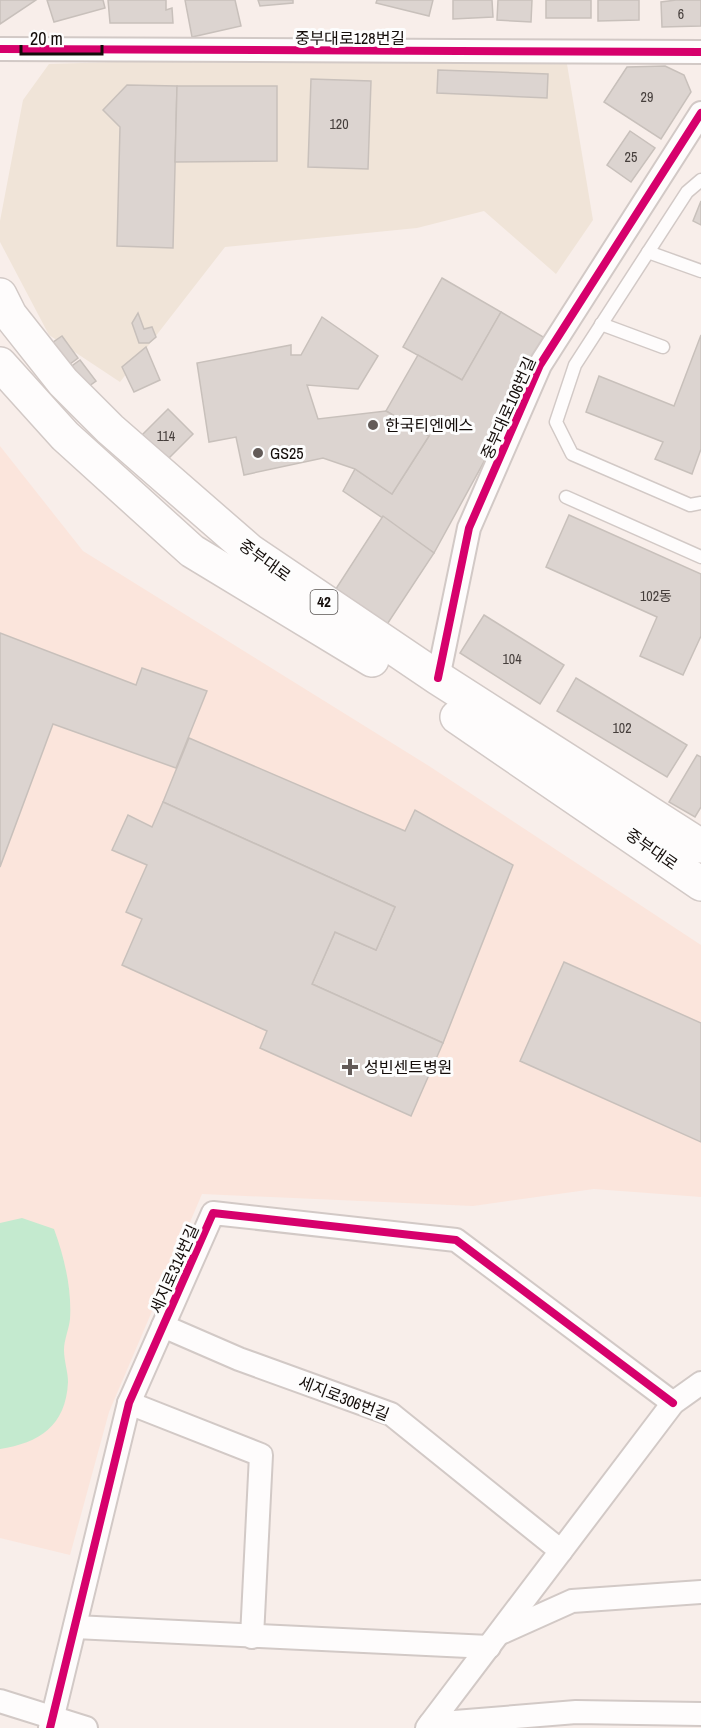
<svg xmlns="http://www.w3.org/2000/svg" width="701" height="1728" viewBox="0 0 701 1728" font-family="'Archivo Narrow','Noto Sans KR',sans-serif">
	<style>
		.commercial { fill: #f0e4d8 }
		.built { fill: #fbe5dc }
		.green { fill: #c4eacf }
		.building { fill: #dcd4d0; stroke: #c8c0bb; stroke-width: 1.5 }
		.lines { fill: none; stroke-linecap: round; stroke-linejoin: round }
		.lane-casing { stroke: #d2c9c6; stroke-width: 15 }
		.street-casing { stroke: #d2c9c6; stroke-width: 26 }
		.primary-casing { stroke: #d2c9c6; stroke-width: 36 }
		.lane { stroke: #fefcfc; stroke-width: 12 }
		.street { stroke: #fefcfc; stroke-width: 22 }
		.primary { stroke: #fefcfc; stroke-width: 33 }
		.cycleway-casing { stroke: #fdfdfd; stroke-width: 11 }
		.cycleway { stroke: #d6006c; stroke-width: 8 }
		.poi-dot { fill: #635b58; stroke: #fdfdfd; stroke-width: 2 }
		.labels { text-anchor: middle; stroke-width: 6; stroke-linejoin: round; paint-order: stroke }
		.number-label { font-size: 14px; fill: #453e3b }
		.shield { fill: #fdfdfd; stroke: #595452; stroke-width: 1.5 }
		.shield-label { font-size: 15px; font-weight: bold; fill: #130c09 }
		.street-label { font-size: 16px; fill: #130c09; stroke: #fdfdfd }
		.poi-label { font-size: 16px; fill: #130c09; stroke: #fdfdfd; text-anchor: start }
	</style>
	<rect width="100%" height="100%" fill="#f8eeea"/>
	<!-- commercial -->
	<polygon class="commercial" points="181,60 567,64 593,220 556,274 484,211 417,228 225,247 120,382 49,335 0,242 0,221 23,100 49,64"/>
	<!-- built -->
	<polygon class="built" points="0,446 83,551 429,766 701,945 701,1197 594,1189 473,1206 202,1194 109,1412 70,1555 0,1538"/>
	<!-- green -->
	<path class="green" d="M22,1218L54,1229C64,1256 72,1289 70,1319C69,1329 64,1340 64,1350C64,1361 68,1372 68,1382C66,1426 39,1443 0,1449V1223Z"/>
	<!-- building -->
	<g class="building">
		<polygon points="0,0 36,0 0,24"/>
		<polygon points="47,0 103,0 105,8 54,22"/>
		<polygon points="108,0 166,0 166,10 172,8 173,23 110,23"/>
		<polygon points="185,0 235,0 241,26 192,37"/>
		<polygon points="258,0 293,0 293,3 260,6"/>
		<polygon points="377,0 433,0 429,16 376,3"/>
		<polygon points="453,0 492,0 493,17 453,19"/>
		<polygon points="498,0 532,0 531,22 497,20"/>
		<rect x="546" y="0" width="45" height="18"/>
		<polygon points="598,0 639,0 639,20 598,21"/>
		<polygon points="676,0 701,0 701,26 662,27 661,2"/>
		<polygon points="665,66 684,75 691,92 661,139 604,102 627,67"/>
		<polygon points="438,70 548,74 547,98 437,93"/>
		<polygon points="311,79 371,81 368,169 308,167"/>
		<polygon points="127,85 177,86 173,248 117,246 120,127 103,110"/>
		<polygon points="177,86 277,86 277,161 175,162"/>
		<polygon points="630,131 655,148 631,182 607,165"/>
		<polygon points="701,201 701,225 693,221"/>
		<polygon points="442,278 501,312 462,380 403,347"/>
		<polygon points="501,312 550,341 434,553 343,491 355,469 392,494 429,436 386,411 418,355 462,380"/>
		<polygon points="138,313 144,329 152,327 156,337 149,343 139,343 132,323"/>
		<polygon points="322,317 378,356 358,389 307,385 318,419 386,411 429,436 392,494 355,469 323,458 244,475 236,437 209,442 197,363 291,345 291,355 301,355"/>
		<polygon points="701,335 701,449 692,474 655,459 663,442 586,412 599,376 674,406"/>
		<polygon points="62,336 78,358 66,367 49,345"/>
		<polygon points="146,347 160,380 134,392 122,367"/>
		<polygon points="80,360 96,381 85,389 69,368"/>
		<polygon points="168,409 193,434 164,463 139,438"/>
		<polygon points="569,515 701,574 701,636 683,675 640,656 657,617 546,567"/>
		<polygon points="383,516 434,553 382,632 330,598"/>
		<polygon points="484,615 564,665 540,704 460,653"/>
		<polygon points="0,633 136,685 142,668 207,691 176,768 53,724 0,867"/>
		<polygon points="576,678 687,745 667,777 557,711"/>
		<polygon points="189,738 405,831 415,810 513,865 443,1043 312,984 335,932 376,950 395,907 163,802"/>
		<polygon points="697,755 701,757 701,807 695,817 669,802"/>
		<polygon points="163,802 395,907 376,950 335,932 312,984 443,1043 411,1116 260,1048 267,1031 122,965 142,919 126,912 147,865 112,850 128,815 152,827"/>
		<polygon points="564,962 701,1023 701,1142 520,1061"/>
	</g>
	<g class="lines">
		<!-- lane casing -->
		<g class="lane-casing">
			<g id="lane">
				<polyline points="701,180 687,192 575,365 556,422 572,454 690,505 701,503"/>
				<polyline points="648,252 701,271"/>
				<polyline points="601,324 663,347"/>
				<polyline points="566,497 701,557"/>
			</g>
		</g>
		<!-- street casing -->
		<g class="street-casing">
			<g id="street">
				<polyline points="0,49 701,52"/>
				<polyline points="438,678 469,528 540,365 701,113"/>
				<polyline points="163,1326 239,1359 391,1414 561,1551"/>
				<polyline points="129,1403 261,1455 252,1637"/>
				<polyline points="75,1627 489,1647"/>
				<polyline points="503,1632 572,1601 701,1592"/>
				<polyline points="0,1701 86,1728"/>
				<polyline points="430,1724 576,1712 701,1714"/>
				<polyline points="50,1728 129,1403 213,1213 456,1240 673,1403"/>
				<polyline points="427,1728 673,1403 701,1383"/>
			</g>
		</g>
		<!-- primary casing -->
		<g class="primary-casing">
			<g id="primary">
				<polyline points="0,295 10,315 63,382 110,429 250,551 438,678 701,846"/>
				<polyline points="0,364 65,436 192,551 372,660"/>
				<polyline points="457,717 701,884"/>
			</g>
		</g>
		<!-- lane -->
		<use href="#lane" class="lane"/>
		<!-- street -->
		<use href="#street" class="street"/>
		<!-- primary -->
		<use href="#primary" class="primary"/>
		<!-- cycleway casing -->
		<g class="cycleway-casing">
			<g id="cycleway">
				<polyline points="0,49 701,52"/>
				<polyline points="438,678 469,528 540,365 701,113"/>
				<polyline points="50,1728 129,1403 213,1213 456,1240 673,1403"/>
			</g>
		</g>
		<!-- cycleway -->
		<use href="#cycleway" class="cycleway"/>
	</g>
	<!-- markers -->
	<g class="poi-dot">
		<circle cx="373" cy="425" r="6"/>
		<circle cx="258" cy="453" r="6"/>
		<path d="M347 1058h6v6h6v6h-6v6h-6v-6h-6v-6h6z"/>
	</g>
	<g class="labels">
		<!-- number labels -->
		<g class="number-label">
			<text x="681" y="19">6</text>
			<text x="647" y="102">29</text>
			<text x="339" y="129">120</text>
			<text x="631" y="162">25</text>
			<text x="166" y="441">114</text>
			<text x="656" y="601">102동</text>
			<text x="512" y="664">104</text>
			<text x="622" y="733">102</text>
		</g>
		<!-- shield labels -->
		<rect class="shield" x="310.5" y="590" width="27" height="24" rx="4.5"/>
		<g class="shield-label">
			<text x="324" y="607">42</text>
		</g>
		<!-- street labels -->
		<g class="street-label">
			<text x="350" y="44">중부대로128번길</text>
			<text transform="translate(508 408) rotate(-66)" y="6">중부대로106번길</text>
			<text transform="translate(265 560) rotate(36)" y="6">중부대로</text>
			<text transform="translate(652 849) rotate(35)" y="6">중부대로</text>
			<text transform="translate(174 1269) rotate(-66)" y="6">세지로314번길</text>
			<text transform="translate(344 1398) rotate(21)" y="6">세지로306번길</text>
		</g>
		<!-- poi labels -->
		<g class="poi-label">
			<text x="385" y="431">한국티엔에스</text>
			<text x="270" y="459">GS25</text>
			<text x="364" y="1073">성빈센트병원</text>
		</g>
	</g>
	<!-- scale -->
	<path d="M21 45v9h81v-9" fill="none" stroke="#130c09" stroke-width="3"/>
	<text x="30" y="45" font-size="18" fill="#130c09" stroke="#fdfdfd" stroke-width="4.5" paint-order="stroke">20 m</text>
</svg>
